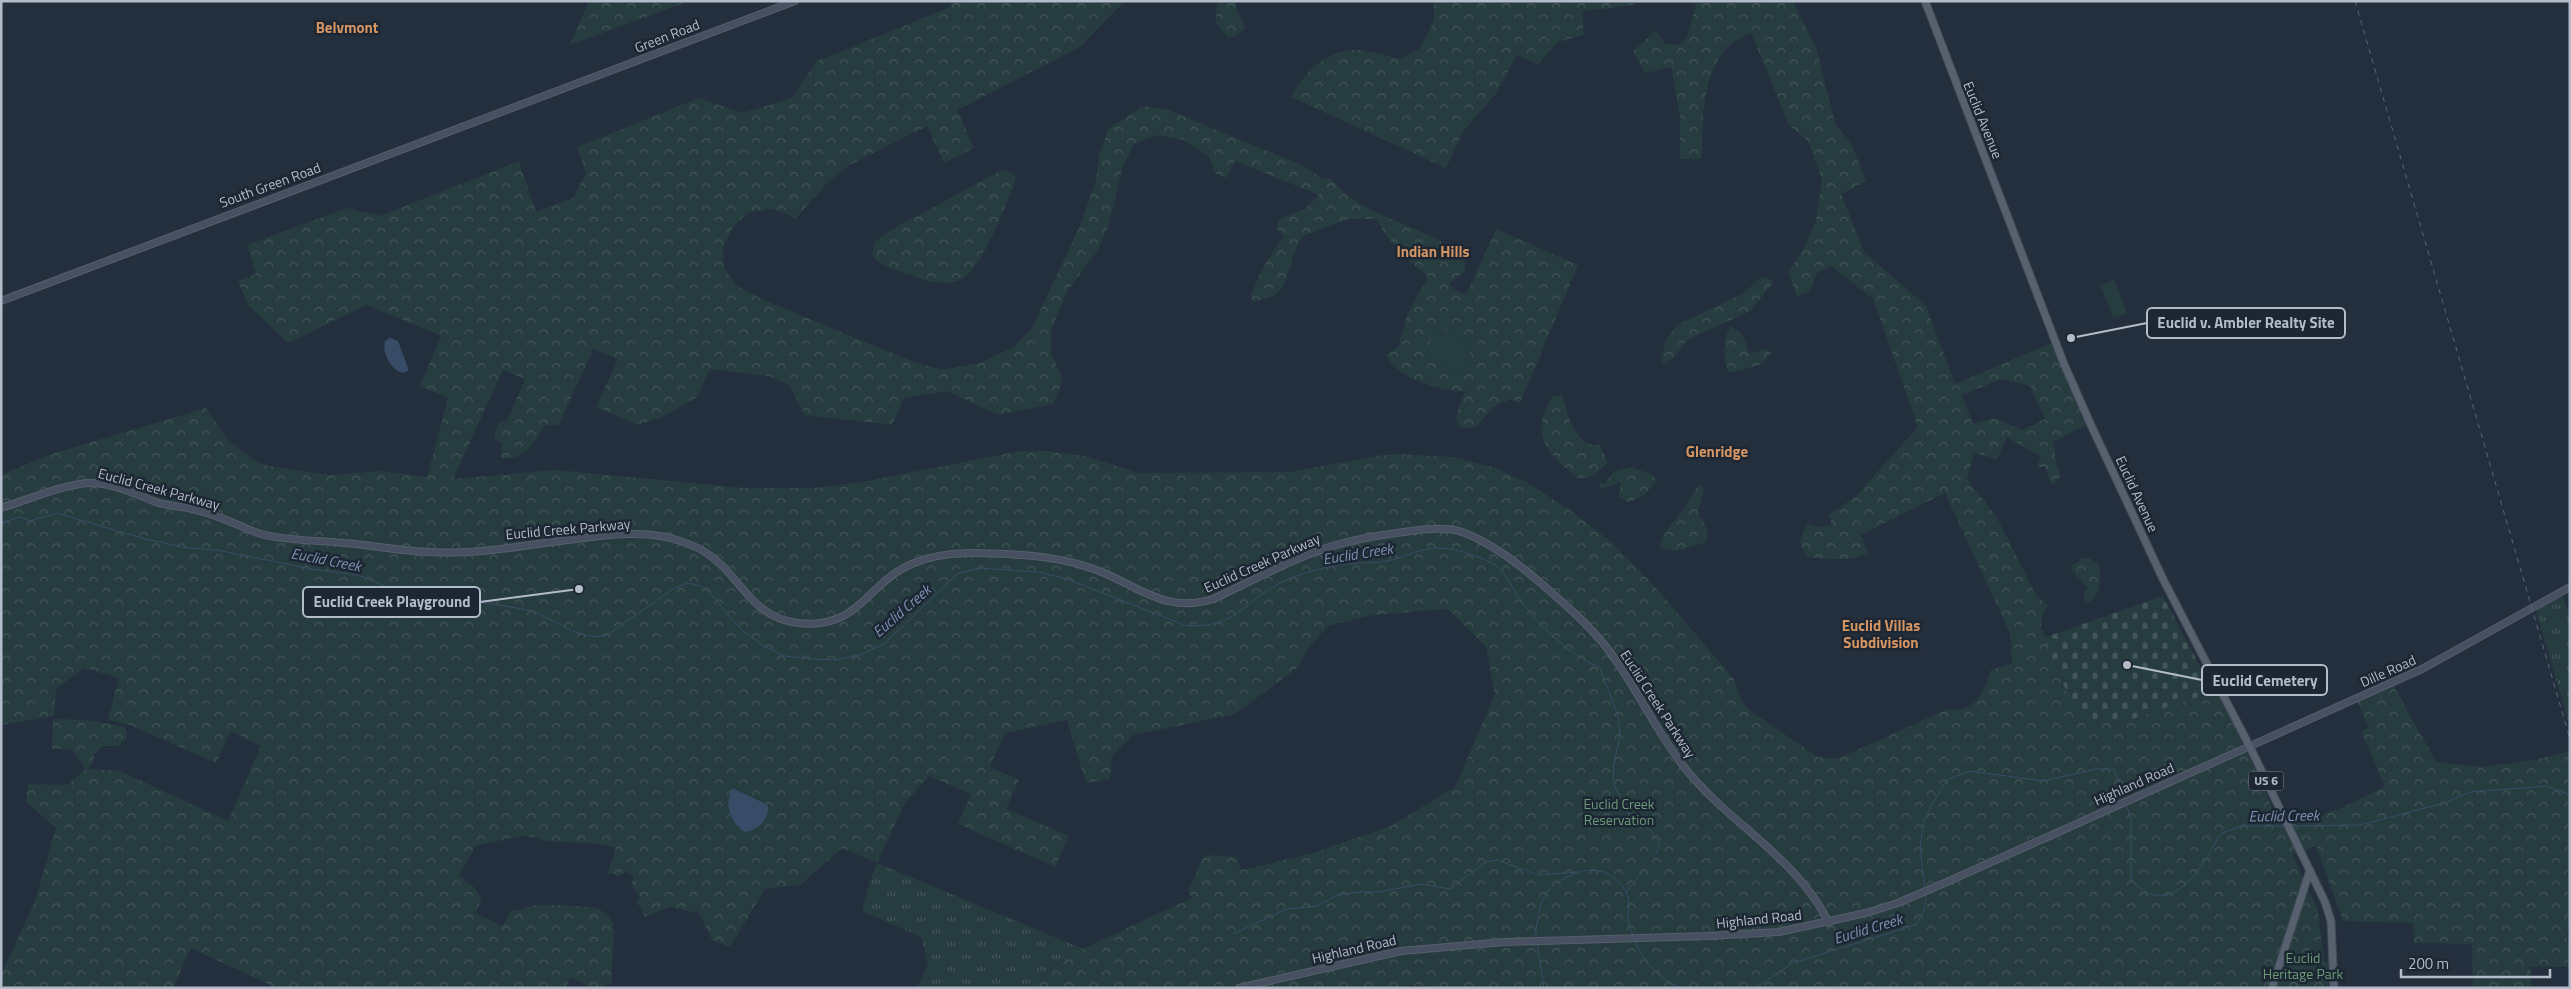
<svg xmlns="http://www.w3.org/2000/svg" width="2571" height="989" viewBox="0 0 2571 989" font-family="'Titillium Web',sans-serif">
	<style>
		.grass { fill: url(#grass-tufts) }
		.forest { fill: url(#forest-crowns); fill-rule: evenodd }
		.cemetery { fill: url(#cemetery-stones) }
		.pitch { fill: #263c3f }
		.water { fill: #394c67 }
		.lines { fill: none; stroke-linecap: round; stroke-linejoin: round }
		.stream { stroke: #394c67; stroke-width: 1 }
		.secondary-casing { stroke: #565f6c; stroke-width: 8 }
		.primary-casing { stroke: #414a57; stroke-width: 9 }
		.secondary { stroke: #465061; stroke-width: 6 }
		.primary { stroke: #56606e; stroke-width: 7 }
		.rail { stroke: #5a6575; stroke-width: 1; stroke-dasharray: 5 5; stroke-linecap: butt }
		.labels { text-anchor: middle; stroke-width: 5; stroke-linejoin: round; paint-order: stroke }
		.shield { fill: #1d2633; stroke: #878f9c; stroke-width: 1 }
		.shield-label { font-size: 12px; font-weight: bold; fill: #b4bcc9 }
		.street-label { font-size: 14px; fill: #b4bcc9; stroke: #1d2633 }
		.park-label { font-size: 14px; fill: #6b9a76; stroke: #1d2633 }
		.neighbourhood-label { font-size: 15px; font-weight: bold; fill: #d59563; stroke: #1d2633 }
		.water-label { font-size: 15px; font-style: italic; fill: #7c92b1; stroke: #1d2633 }
		.leader { fill: none; stroke: #b4bcc9; stroke-width: 2 }
		.callout-dot { fill: #b4bcc9; stroke: #1d2633; stroke-width: 2 }
		.callout { fill: #1d2633; stroke: #b4bcc9; stroke-width: 2 }
		.callout-label { font-size: 15px; text-anchor: middle; font-weight: bold; fill: #b4bcc9 }
	</style>
	<defs>
		<pattern id="grass-tufts" width="24" height="20" patternUnits="userSpaceOnUse" patternTransform="scale(1.25)"><rect width="24" height="20" fill="#263c3f"/><path d="M3 7l-1-3M5 7V3M7 7l1-3M15 17l-1-3M17 17v-4M19 17l1-3" fill="none" stroke="#435659"/></pattern>
		<pattern id="forest-crowns" width="20" height="18" patternUnits="userSpaceOnUse" patternTransform="scale(1.25)"><rect width="20" height="18" fill="#263c3f"/><path d="M2 6a3 3 0 1 1 6 0M12 15a3 3 0 1 1 6 0" fill="none" stroke="#435659"/></pattern>
		<pattern id="cemetery-stones" width="16" height="16" patternUnits="userSpaceOnUse" patternTransform="scale(1.25)"><rect width="16" height="16" fill="#263c3f"/><path d="M2 7V4a2 2 0 0 1 4 0v3zM10 15v-3a2 2 0 0 1 4 0v3z" fill="#435659"/></pattern>
	</defs>
	<rect width="100%" height="100%" fill="#242f3e"/>
	<!-- grass -->
	<g class="grass">
		<polygon points="2561,592 2570,618 2570,727 2535,607"/>
		<polygon points="877,863 1083,949 1057,964 1028,988 917,988 928,963 921,937 862,911 870,881"/>
	</g>
	<!-- forest -->
	<g class="forest">
		<polygon points="589,1 689,1 570,45"/>
		<path d="M953,1H1125L1080,47L957,110L974,148L944,163L927,126L848,166L828,182L796,218L773,209L749,212L733,227L723,248L724,268L737,286L764,300L909,360L942,370L980,363L1012,348L1031,330L1079,228L1096,181L1099,156L1108,129L1143,106L1166,109L1302,165L1323,179L1331,178C1358,219 1429,223 1465,259V271L1449,284L1453,289L1466,295L1496,229L1578,265L1520,403L1511,399C1507,401 1500,403 1496,406C1480,417 1484,431 1459,427L1456,417L1465,391C1442,392 1396,378 1386,355L1398,347L1408,313L1428,277C1409,260 1388,243 1377,219H1349L1305,235L1298,243L1283,287L1274,296L1253,302L1251,295C1260,273 1269,255 1284,237L1277,229L1278,220L1305,209L1319,195L1235,161L1226,178L1215,173L1209,157L1184,140L1157,135L1134,144L1122,169L1109,224L1098,250L1068,290L1051,329V353L1063,380L1053,404L997,415L948,391L904,398L892,425L805,415L789,385L768,376L710,369L697,397L665,416L638,425L596,407L618,359L593,349L559,425H546C532,443 528,460 501,458L502,443L496,441L494,435L499,422L507,421L525,379L503,370L453,479L556,470L744,488H816L862,482L1021,451H1046L1085,456L1138,473L1290,472L1376,456L1396,454L1452,457L1493,467L1528,483L1577,515L1611,542L1657,589L1733,678L1743,703L1749,710L1818,757L1837,759L1948,709C1975,715 1984,691 1991,670L2012,663L2010,633L1945,493L1861,535L1868,554C1847,562 1829,559 1807,557L1800,543L1806,524L1822,527L1832,525L1829,515L1855,497L1918,427L1873,299L1831,266L1817,273L1810,291L1797,296L1788,272L1802,252L1816,221L1822,179L1808,141L1789,125L1751,33C1700,52 1703,114 1702,159H1680V117L1671,67L1645,73L1633,51L1655,31L1666,44L1679,45L1687,37L1696,5L1693,1H1800L1794,4L1816,47L1835,124L1851,143L1866,181L1841,194L1864,252L1926,306L1955,384L2056,341L2090,423L2053,442C2056,454 2055,466 2061,476L2052,486L2045,466L2038,468L2037,466L2041,457L2007,437L1997,459L1974,453L1967,479L1997,518L2037,597L2048,605L2041,618V628L2064,685L2117,724L2218,688L2250,747L2246,749L2275,814C2317,825 2349,805 2385,786L2361,732L2369,728L2356,699L2392,683L2436,762L2481,767L2535,760L2570,751V907L2567,939L2570,940V967H2531V988H2473L2472,944L2414,943L2413,923L2343,921L2316,846L2292,854L2318,911L2324,962L2334,964V987L1440,988L1412,985L1389,988H1024L1078,951L1192,898L1188,891L1204,855L1237,857L1241,870L1313,853L1391,826L1455,787L1495,694L1486,647L1448,609L1373,615L1328,626L1309,647L1297,668L1235,714L1133,735L1112,756L1110,779L1086,783L1067,720L1005,733L990,767L1019,780L1006,809L1069,836L1055,867L958,824L971,794L929,776L905,803L877,863L842,848L800,885L765,889L730,947L712,940L699,913L670,907L645,917L636,900L641,898L631,886L634,877L625,871L619,876L608,873L616,848L600,844L546,841L533,837L520,836L475,846L459,876L475,888L482,899L475,913L503,926L510,911C521,911 526,907 536,905C545,904 590,906 598,909C605,912 612,919 613,926C616,945 610,965 612,984L605,983L606,988H591L571,977L565,988H277L191,948L173,988H1V975L35,901L56,828L26,802L28,784L67,785L86,769L71,749H52L53,719L87,720L125,727L127,737L119,746H103L94,754V762L87,769L120,771L228,821L261,746L231,731L216,763L130,725L108,720L119,678L84,668L56,689L54,716L1,725V475L51,454L206,408L228,440L257,462L269,466L330,475L382,471L427,477L448,398L420,386L441,336L367,305L288,343L248,305L238,281L256,274L247,245L347,208L380,216L519,161L536,212L573,198L586,173L577,147L699,98L743,113L792,98L817,61L948,8ZM2001,379L2030,386L2045,419L2022,430L1994,418L1973,424L1962,395Z"/>
		<polygon points="1217,1 1239,1 1235,6 1245,28 1234,37 1227,37 1216,23"/>
		<path d="M1434,1H1642C1636,7 1595,9 1582,11L1584,35L1558,42L1538,64L1517,55L1495,95L1464,130L1446,168L1291,97C1303,74 1324,52 1352,50C1368,49 1387,56 1402,59L1420,48L1434,20Z"/>
		<path d="M1002,170L1012,172L1016,178C1007,203 984,265 962,279C947,288 926,281 911,275C897,270 879,267 872,254L875,242L889,231Z"/>
		<polygon points="1766,277 1774,282 1750,311 1687,340 1675,356 1664,365 1661,361 1666,340 1677,325 1744,293 1759,279"/>
		<path d="M1730,327C1743,331 1746,342 1749,354L1766,349L1771,353L1762,364L1729,373C1723,357 1722,343 1730,327Z"/>
		<path d="M1562,395C1569,416 1571,439 1595,446L1600,444L1608,463L1593,476L1579,479C1549,455 1527,434 1553,396Z"/>
		<polygon points="1631,467 1651,474 1657,481 1642,497 1628,502 1619,497 1621,482 1600,489 1600,483 1604,484 1615,471"/>
		<polygon points="1699,484 1704,489 1698,512 1708,532 1707,542 1676,551 1661,548 1660,541 1665,533 1685,507"/>
		<path d="M2083,558H2088L2099,564C2101,580 2102,595 2087,603L2083,597L2087,587L2071,569L2072,566Z"/>
	</g>
	<!-- cemetery -->
	<polygon class="cemetery" points="2163,596 2213,692 2117,724 2086,718 2067,692 2043,638"/>
	<!-- pitch -->
	<g class="pitch">
		<polygon points="2114,280 2127,313 2113,318 2100,285"/>
		<path d="M1437,327C1461,337 1484,346 1459,374L1425,360L1424,356Z"/>
	</g>
	<!-- water -->
	<g class="water">
		<path d="M390,338L398,341L408,368V371L402,373C391,369 382,354 385,341Z"/>
		<path d="M732,788L768,805C769,820 758,830 744,832C730,820 724,807 732,788Z"/>
	</g>
	<g class="lines">
		<!-- stream -->
		<g class="stream">
			<path d="M1,523L20,517L30,521L57,513L145,539L188,548L217,550L311,569L358,575L391,589L413,608L426,612L446,613L467,610L480,603L494,604L533,611L575,632L594,637L607,635L673,589L688,583L701,586L710,593L741,630L764,646L784,656L814,659L837,660L862,654L884,644L957,574L979,568L1038,572L1067,579L1187,626C1239,627 1241,603 1280,583C1300,573 1325,567 1346,564C1362,562 1379,564 1395,559C1409,555 1423,548 1439,548C1455,548 1475,555 1490,562C1506,569 1511,587 1520,600C1541,627 1568,654 1600,668L1618,716L1620,735L1614,763L1613,783L1630,817L1646,824L1660,844L1656,854"/>
			<path d="M2126,803L2131,820V879C2169,924 2203,868 2220,834L2242,826H2285"/>
			<polyline points="2291,826 2360,825 2444,803 2470,792 2547,786 2570,795"/>
			<path d="M1579,872C1600,864 1628,880 1629,904C1629,921 1625,917 1633,935"/>
			<polyline points="1925,889 1920,847 1924,821 1932,804 1947,780 1970,771 2043,781 2096,769 2114,769 2125,800"/>
			<polyline points="1626,892 1643,872"/>
			<polyline points="1233,934 1287,909 1316,906 1338,895 1361,892 1379,892 1420,884 1450,889 1486,862 1497,860 1538,875 1579,872"/>
			<path d="M1536,938C1535,931 1537,925 1538,918C1541,893 1553,882 1576,873"/>
			<path d="M1635,941C1645,964 1658,978 1681,988"/>
			<polyline points="1537,944 1544,988"/>
			<path d="M1755,988L1793,963L1915,925C1923,914 1928,907 1925,893"/>
		</g>
		<!-- secondary casing -->
		<g class="secondary-casing">
			<g id="secondary">
				<polyline points="1,301 795,1"/>
				<path d="M1,508C28,500 61,485 88,483C111,482 135,494 156,502C170,507 186,506 200,511C221,516 240,527 261,534C287,541 317,540 344,543C372,545 400,551 428,552C477,555 527,545 576,539C605,535 637,531 666,537C681,541 695,545 708,554C742,577 750,617 798,623C861,630 866,582 914,563C946,549 988,553 1022,555C1050,557 1078,562 1104,573C1144,590 1168,613 1213,599C1246,584 1278,566 1312,553C1343,541 1377,535 1411,531C1426,529 1444,527 1459,531C1490,541 1520,565 1544,586C1566,605 1589,625 1607,648C1636,686 1655,730 1684,767C1728,823 1797,857 1829,923"/>
				<polyline points="1239,988 1401,951 1504,942 1708,936 1779,932 1866,913 1895,904 1940,885 2422,669 2570,587"/>
			</g>
		</g>
		<!-- primary casing -->
		<g class="primary-casing">
			<g id="primary">
				<polyline points="1925,1 2064,364 2090,423 2163,579 2250,747 2325,902 2331,921 2334,988"/>
				<polyline points="2272,988 2310,870"/>
			</g>
		</g>
		<!-- secondary -->
		<use href="#secondary" class="secondary"/>
		<!-- primary -->
		<use href="#primary" class="primary"/>
		<!-- rail -->
		<polyline class="rail" points="2355,1 2570,739"/>
	</g>
	<g class="labels">
		<!-- shield labels -->
		<rect class="shield" x="2248.5" y="771.5" width="35" height="19" rx="4"/>
		<g class="shield-label">
			<text x="2266" y="785">US 6</text>
		</g>
		<!-- street labels -->
		<g class="street-label">
			<text transform="translate(667 36) rotate(-21)" y="5">Green Road</text>
			<text transform="translate(1983 120) rotate(68)" y="5">Euclid Avenue</text>
			<text transform="translate(270 185) rotate(-20)" y="5">South Green Road</text>
			<text transform="translate(159 489) rotate(15)" y="5">Euclid Creek Parkway</text>
			<text transform="translate(2137 494) rotate(65)" y="5">Euclid Avenue</text>
			<text transform="translate(568 529) rotate(-5)" y="5">Euclid Creek Parkway</text>
			<text transform="translate(1262 563) rotate(-24)" y="5">Euclid Creek Parkway</text>
			<text transform="translate(2388 671) rotate(-24)" y="5">Dille Road</text>
			<text transform="translate(1658 704) rotate(57)" y="5">Euclid Creek Parkway</text>
			<text transform="translate(2134 784) rotate(-24)" y="5">Highland Road</text>
			<text transform="translate(1759 919) rotate(-6)" y="5">Highland Road</text>
			<text transform="translate(1354 949) rotate(-13)" y="5">Highland Road</text>
		</g>
		<!-- park labels -->
		<g class="park-label">
			<text x="1619" y="809">Euclid Creek<tspan x="1619" dy="16">Reservation</tspan></text>
			<text x="2303" y="963">Euclid<tspan x="2303" dy="16">Heritage Park</tspan></text>
		</g>
		<!-- neighbourhood labels -->
		<g class="neighbourhood-label">
			<text x="347" y="33">Belvmont</text>
			<text x="1433" y="257">Indian Hills</text>
			<text x="1717" y="457">Glenridge</text>
			<text x="1881" y="631">Euclid Villas<tspan x="1881" dy="17">Subdivision</tspan></text>
		</g>
		<!-- water labels -->
		<g class="water-label">
			<text transform="translate(1358 554) rotate(-9)" y="5">Euclid Creek</text>
			<text transform="translate(326 560) rotate(11)" y="5">Euclid Creek</text>
			<text transform="translate(902 611) rotate(-41)" y="5">Euclid Creek</text>
			<text transform="translate(2284 816) rotate(-1)" y="5">Euclid Creek</text>
			<text transform="translate(1868 929) rotate(-17)" y="5">Euclid Creek</text>
		</g>
	</g>
	<!-- callouts -->
	<path class="leader" d="M2071 338L2147 323M579 589L480 602M2127 665L2202 680"/>
	<g class="callout-dot">
		<circle cx="2071" cy="338" r="5"/>
		<circle cx="579" cy="589" r="5"/>
		<circle cx="2127" cy="665" r="5"/>
	</g>
	<g class="callout">
		<rect x="2147" y="308" width="198" height="30" rx="5"/>
		<rect x="303" y="587" width="177" height="30" rx="5"/>
		<rect x="2202" y="665" width="125" height="30" rx="5"/>
	</g>
	<g class="callout-label">
		<text x="2246" y="328">Euclid v. Ambler Realty Site</text>
		<text x="392" y="607">Euclid Creek Playground</text>
		<text x="2265" y="686">Euclid Cemetery</text>
	</g>
	<!-- border -->
	<rect width="2571" height="989" fill="none" stroke="#b4bcc9" stroke-width="5"/>
	<!-- scale -->
	<path d="M2401 969v8h149v-8" fill="none" stroke="#b4bcc9" stroke-width="2.5"/>
	<text x="2408" y="969" font-size="15" fill="#b4bcc9" stroke="#1d2633" stroke-width="4" paint-order="stroke">200 m</text>
</svg>
